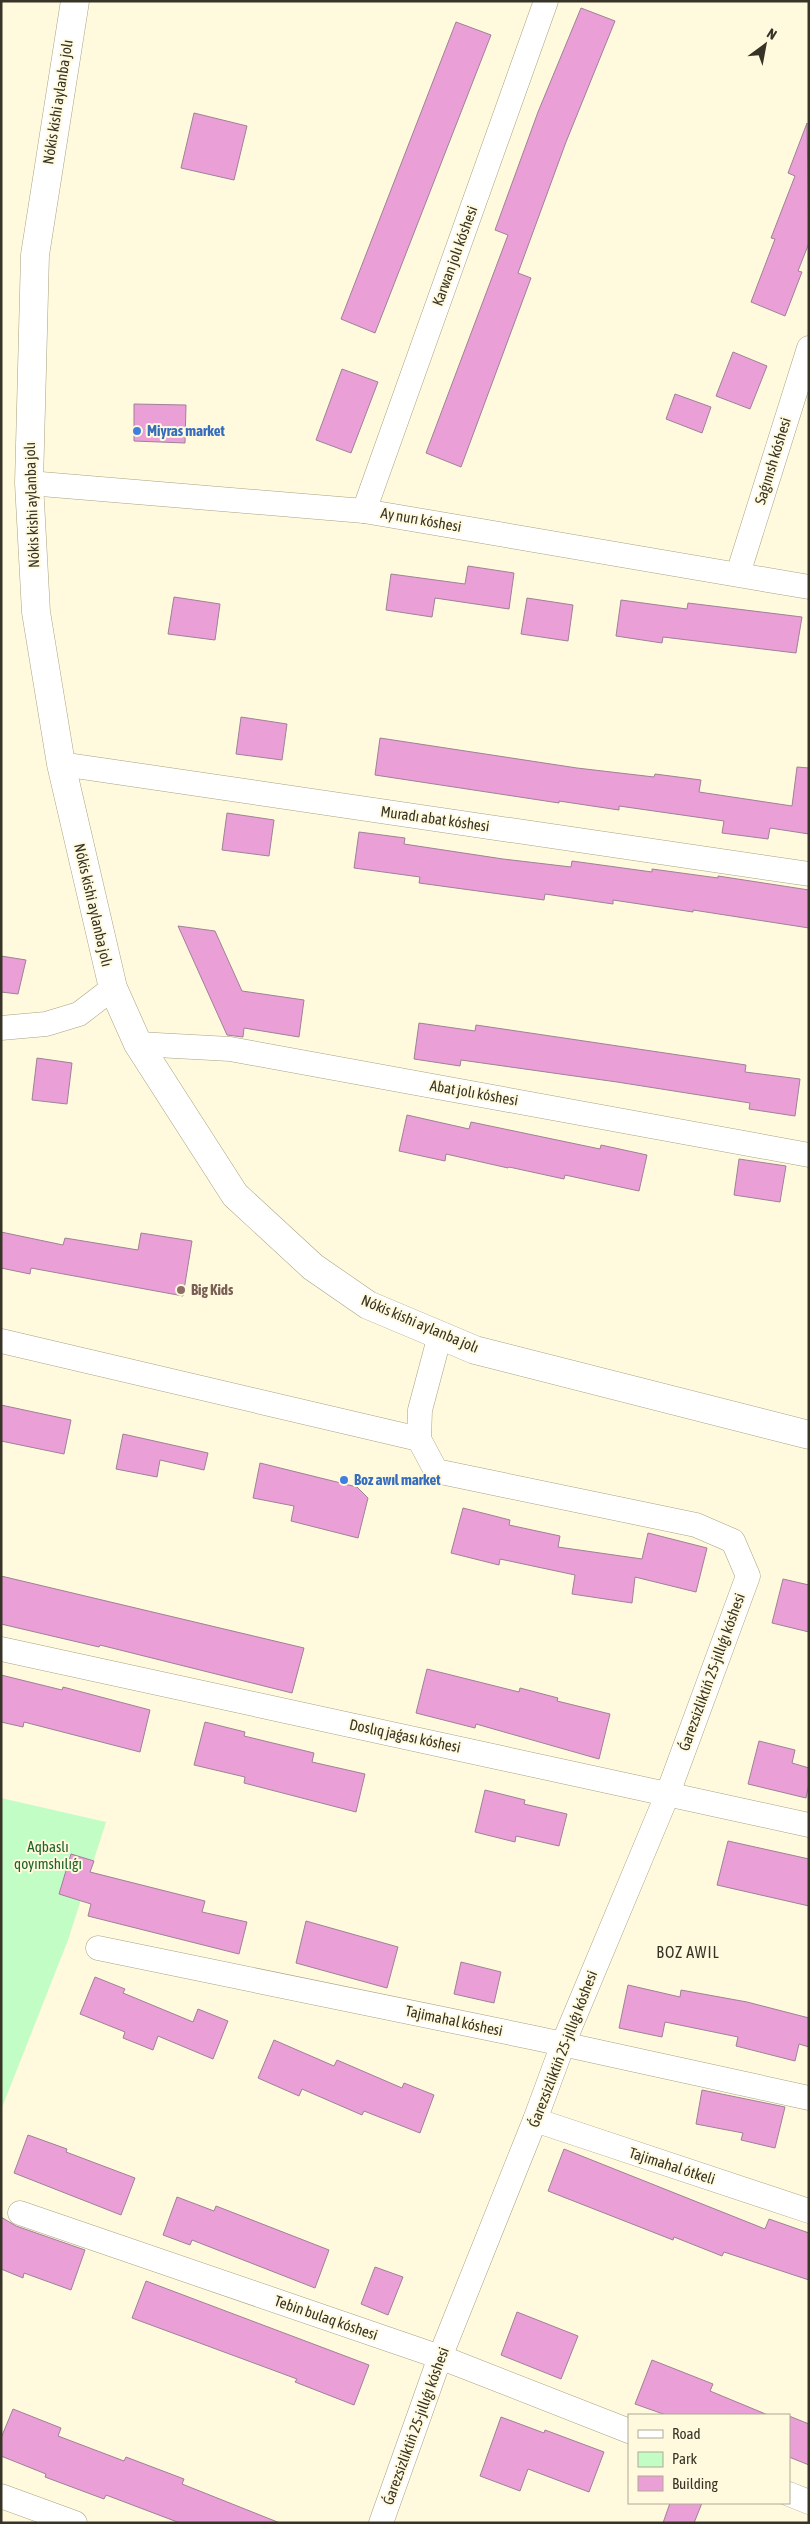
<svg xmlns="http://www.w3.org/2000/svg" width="810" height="2524" viewBox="0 0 810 2524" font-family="'Asap Condensed',sans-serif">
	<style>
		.green { fill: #c2fdc5 }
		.building { fill: #eb9fd7; stroke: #9e8296 }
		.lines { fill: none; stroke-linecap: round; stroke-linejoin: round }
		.minor-casing { stroke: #a8a282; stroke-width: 25 }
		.major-casing { stroke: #a8a282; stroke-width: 29 }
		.minor { stroke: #fff; stroke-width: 24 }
		.major { stroke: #fff; stroke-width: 28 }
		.shop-dot { fill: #3f7fe0; stroke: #fff9de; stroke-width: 2 }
		.education-dot { fill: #8d6e63; stroke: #fff9de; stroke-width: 2 }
		.labels { text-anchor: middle; stroke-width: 4; stroke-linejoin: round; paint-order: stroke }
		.street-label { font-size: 15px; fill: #373427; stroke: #fff9de }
		.shop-label { font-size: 15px; font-weight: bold; fill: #366cbe; stroke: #fff9de; text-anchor: start }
		.education-label { font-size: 15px; font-weight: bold; fill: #785e54; stroke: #fff9de; text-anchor: start }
		.park-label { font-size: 15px; fill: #1f652a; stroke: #fff9de }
		.neighbourhood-label { font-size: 16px; letter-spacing: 1px; fill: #373427; stroke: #fff9de }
	</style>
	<rect width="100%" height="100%" fill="#fff9de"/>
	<!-- green -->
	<polygon class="green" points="1,1798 106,1822 68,1940 1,2110"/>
	<!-- building -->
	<g class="building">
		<polygon points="581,8 615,21 566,142 518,273 531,278 461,467 426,453 508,235 495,230 538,112"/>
		<polygon points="456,22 491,35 375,333 341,319"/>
		<polygon points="194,113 247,126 234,180 181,168"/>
		<polygon points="807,123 809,243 798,271 802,272 785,316 751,302 775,239 771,238 795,176 788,173"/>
		<polygon points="733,352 767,366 750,409 716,396"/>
		<polygon points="342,369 378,382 351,453 316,440"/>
		<polygon points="675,394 711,407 702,433 666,419"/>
		<polygon points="134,404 186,405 185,443 134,441"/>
		<polygon points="468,566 514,573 509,609 435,598 432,617 386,610 391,574 465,584"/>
		<polygon points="174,597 220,604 215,640 168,634"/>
		<polygon points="527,598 573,605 568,641 521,634"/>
		<polygon points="621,600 687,609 688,603 802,617 796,653 663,637 662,643 616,636"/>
		<polygon points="241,717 287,724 282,760 236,754"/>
		<polygon points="380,738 577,768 654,777 655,774 701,780 699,792 792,806 797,767 809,768 809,834 770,828 768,839 722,833 724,821 619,806 619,810 559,801 559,803 375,775"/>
		<polygon points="227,813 274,820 269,856 222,850"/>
		<polygon points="359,832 405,838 404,844 503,859 571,867 572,861 652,872 652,869 718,878 718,876 809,890 809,928 693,910 693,912 613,900 613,904 545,894 544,900 419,883 420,877 354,868"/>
		<polygon points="178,926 215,931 242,991 304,1000 299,1037 244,1028 243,1037 227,1035"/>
		<polygon points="1,956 26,960 18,994 1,992"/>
		<polygon points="419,1023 475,1031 476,1025 746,1065 745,1072 800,1079 795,1116 749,1109 750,1103 617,1082 461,1060 460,1066 414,1059"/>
		<polygon points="37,1058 72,1063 67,1104 32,1100"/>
		<polygon points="407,1115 469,1129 471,1122 600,1149 601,1145 647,1155 639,1191 565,1175 564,1179 509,1167 508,1168 446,1154 445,1161 399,1151"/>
		<polygon points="739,1159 786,1166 780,1202 734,1195"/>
		<polygon points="1,1232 63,1245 65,1238 138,1250 141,1233 192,1241 183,1296 31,1268 30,1274 1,1268"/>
		<polygon points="1,1405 71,1420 64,1454 1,1441"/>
		<polygon points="123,1434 208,1453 204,1470 160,1460 157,1477 116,1469"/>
		<polygon points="260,1463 357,1487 368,1498 358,1538 291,1521 294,1506 253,1498"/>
		<polygon points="463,1508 510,1520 509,1525 560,1536 558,1547 642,1559 648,1533 707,1548 696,1592 635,1577 632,1603 572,1594 575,1575 500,1559 499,1565 451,1553"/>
		<polygon points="1,1576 304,1648 292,1693 100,1645 99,1647 1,1624"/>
		<polygon points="783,1579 809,1585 809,1632 772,1623"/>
		<polygon points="427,1669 519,1692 520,1688 558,1698 557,1701 610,1714 599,1759 476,1724 475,1728 416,1713"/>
		<polygon points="1,1675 62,1690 63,1687 150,1710 140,1752 24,1722 23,1727 1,1722"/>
		<polygon points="205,1722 245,1732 244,1736 314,1753 312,1762 365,1774 356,1812 244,1783 245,1777 194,1765"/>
		<polygon points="759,1741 795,1750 792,1763 809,1768 809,1784 806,1798 748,1784"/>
		<polygon points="485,1790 525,1800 524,1804 567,1814 559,1846 516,1836 515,1842 475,1832"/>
		<polygon points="728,1841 809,1859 809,1906 717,1885"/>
		<polygon points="71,1854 94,1861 90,1872 205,1901 202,1912 247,1922 239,1954 88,1916 91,1904 59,1894"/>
		<polygon points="306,1921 398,1947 387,1988 296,1963"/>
		<polygon points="461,1962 501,1972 494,2003 454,1994"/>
		<polygon points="95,1977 125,1989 123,1993 193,2022 198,2009 228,2021 213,2059 158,2036 153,2050 123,2038 125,2032 80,2014"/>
		<polygon points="628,1985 680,1997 681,1990 747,2002 809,2018 809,2047 799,2044 795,2061 736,2046 738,2037 665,2022 662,2037 619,2028"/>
		<polygon points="274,2040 334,2066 337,2060 402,2088 404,2083 434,2095 420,2133 364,2111 362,2115 302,2089 299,2096 258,2078"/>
		<polygon points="702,2090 785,2107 775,2148 741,2140 743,2133 696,2124"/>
		<polygon points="28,2135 67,2149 66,2152 135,2178 121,2215 14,2173"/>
		<polygon points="564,2149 765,2229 769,2219 809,2233 809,2280 724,2252 722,2256 674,2237 673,2240 548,2191"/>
		<polygon points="177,2197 214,2211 216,2206 329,2250 315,2288 192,2240 190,2245 163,2235"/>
		<polygon points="1,2217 16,2226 85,2250 71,2290 24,2273 23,2278 1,2269"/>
		<polygon points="375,2267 403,2277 388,2315 361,2304"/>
		<polygon points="146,2281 369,2365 354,2405 295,2382 297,2379 132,2318"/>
		<polygon points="517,2312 578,2336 561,2379 501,2355"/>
		<polygon points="652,2360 713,2384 710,2391 768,2415 666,2415 635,2404"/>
		<polygon points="13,2409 61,2428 58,2436 124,2461 126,2457 184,2479 182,2484 280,2523 180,2523 106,2495 104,2499 45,2477 46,2474 1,2456 1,2438"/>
		<polygon points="789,2416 809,2424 809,2465 789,2457"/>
		<polygon points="501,2417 544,2433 545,2430 604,2452 589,2492 528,2469 520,2491 480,2476"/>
		<polygon points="670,2503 702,2503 694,2523 663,2523"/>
	</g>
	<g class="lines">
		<!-- minor casing -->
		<g class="minor-casing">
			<g id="minor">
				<polyline points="29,483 364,511 809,587"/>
				<polyline points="364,511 546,1"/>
				<polyline points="738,574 809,348"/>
				<polyline points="61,764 809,874"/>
				<polyline points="1,1028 46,1024 79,1014 113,988"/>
				<polyline points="138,1044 230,1049 809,1155"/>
				<polyline points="1,1341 419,1439"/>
				<polyline points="1,1649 809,1825"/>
				<polyline points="98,1948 535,2038 809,2098"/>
				<polyline points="535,2120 809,2211"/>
				<polyline points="20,2213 440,2357 629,2431"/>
				<polyline points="789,2494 809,2502"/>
				<polyline points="1,2496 75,2523"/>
				<polyline points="381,2523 440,2357 535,2120 563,2044 668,1793 748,1576 733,1541 696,1525 436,1471 419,1439 420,1410 440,1335"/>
			</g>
		</g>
		<!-- major casing -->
		<g class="major-casing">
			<polyline id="major" points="75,1 35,255 29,483 36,612 61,764 113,988 138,1044 235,1195 313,1267 368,1305 475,1350 809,1435"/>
		</g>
		<!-- minor -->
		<use href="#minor" class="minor"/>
		<!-- major -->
		<use href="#major" class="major"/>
	</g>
	<!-- markers -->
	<g class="shop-dot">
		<circle cx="137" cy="431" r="5"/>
		<circle cx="344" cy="1480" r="5"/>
	</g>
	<circle class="education-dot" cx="181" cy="1290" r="5"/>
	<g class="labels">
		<!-- street labels -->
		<g class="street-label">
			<text transform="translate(58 102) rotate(-81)" y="5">Nókis kishi aylanba jolı</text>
			<text transform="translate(455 256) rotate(-70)" y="5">Karwan jolı kóshesi</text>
			<text transform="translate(773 461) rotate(-73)" y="5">Saǵınısh kóshesi</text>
			<text transform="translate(32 505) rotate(-92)" y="5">Nókis kishi aylanba jolı</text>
			<text transform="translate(421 520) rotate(10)" y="5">Ay nurı kóshesi</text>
			<text transform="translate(435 819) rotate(8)" y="5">Muradı abat kóshesi</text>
			<text transform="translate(93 905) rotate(77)" y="5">Nókis kishi aylanba jolı</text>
			<text transform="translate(474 1093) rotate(10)" y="5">Abat jolı kóshesi</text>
			<text transform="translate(420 1324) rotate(23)" y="5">Nókis kishi aylanba jolı</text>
			<text transform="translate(712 1672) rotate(-70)" y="5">Ǵarezsizliktiń 25-jıllıǵı kóshesi</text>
			<text transform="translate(405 1736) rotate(12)" y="5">Doslıq jaǵası kóshesi</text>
			<text transform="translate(454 2021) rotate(12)" y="5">Tajimahal kóshesi</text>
			<text transform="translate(563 2049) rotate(-69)" y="5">Ǵarezsizliktiń 25-jıllıǵı kóshesi</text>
			<text transform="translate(672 2166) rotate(18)" y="5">Tajimahal ótkeli</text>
			<text transform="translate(326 2318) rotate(19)" y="5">Tebin bulaq kóshesi</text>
			<text transform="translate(416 2426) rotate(-70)" y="5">Ǵarezsizliktiń 25-jıllıǵı kóshesi</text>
		</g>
		<!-- shop labels -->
		<g class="shop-label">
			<text x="147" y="436">Miyras market</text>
			<text x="354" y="1485">Boz awıl market</text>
		</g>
		<!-- education labels -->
		<g class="education-label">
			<text x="191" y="1295">Big Kids</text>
		</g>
		<!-- park labels -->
		<g class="park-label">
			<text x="48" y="1852">Aqbaslı<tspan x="48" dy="17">qoyımshılıǵı</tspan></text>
		</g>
		<!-- neighbourhood labels -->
		<g class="neighbourhood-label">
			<text x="688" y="1958">BOZ AWIL</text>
		</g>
	</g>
	<!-- border -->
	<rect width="810" height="2524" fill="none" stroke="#373427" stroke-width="5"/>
	<!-- legend -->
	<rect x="628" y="2414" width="162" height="90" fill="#fff9de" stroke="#afaa95"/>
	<rect x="638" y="2430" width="25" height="8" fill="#ffffff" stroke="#afaa95"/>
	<text x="672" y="2439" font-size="15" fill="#373427">Road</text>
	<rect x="638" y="2452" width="25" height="15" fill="#c2fdc5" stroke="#afaa95"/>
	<text x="672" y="2464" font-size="15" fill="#373427">Park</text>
	<rect x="638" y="2476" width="25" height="15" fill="#eb9fd7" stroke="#afaa95"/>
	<text x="672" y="2489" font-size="15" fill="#373427">Building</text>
	<!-- north arrow -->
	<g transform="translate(765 45) rotate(32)" stroke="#fff9de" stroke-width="4" paint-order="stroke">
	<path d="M0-4L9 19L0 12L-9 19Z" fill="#373427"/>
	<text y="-8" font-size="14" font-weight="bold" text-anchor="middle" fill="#373427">N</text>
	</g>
</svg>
